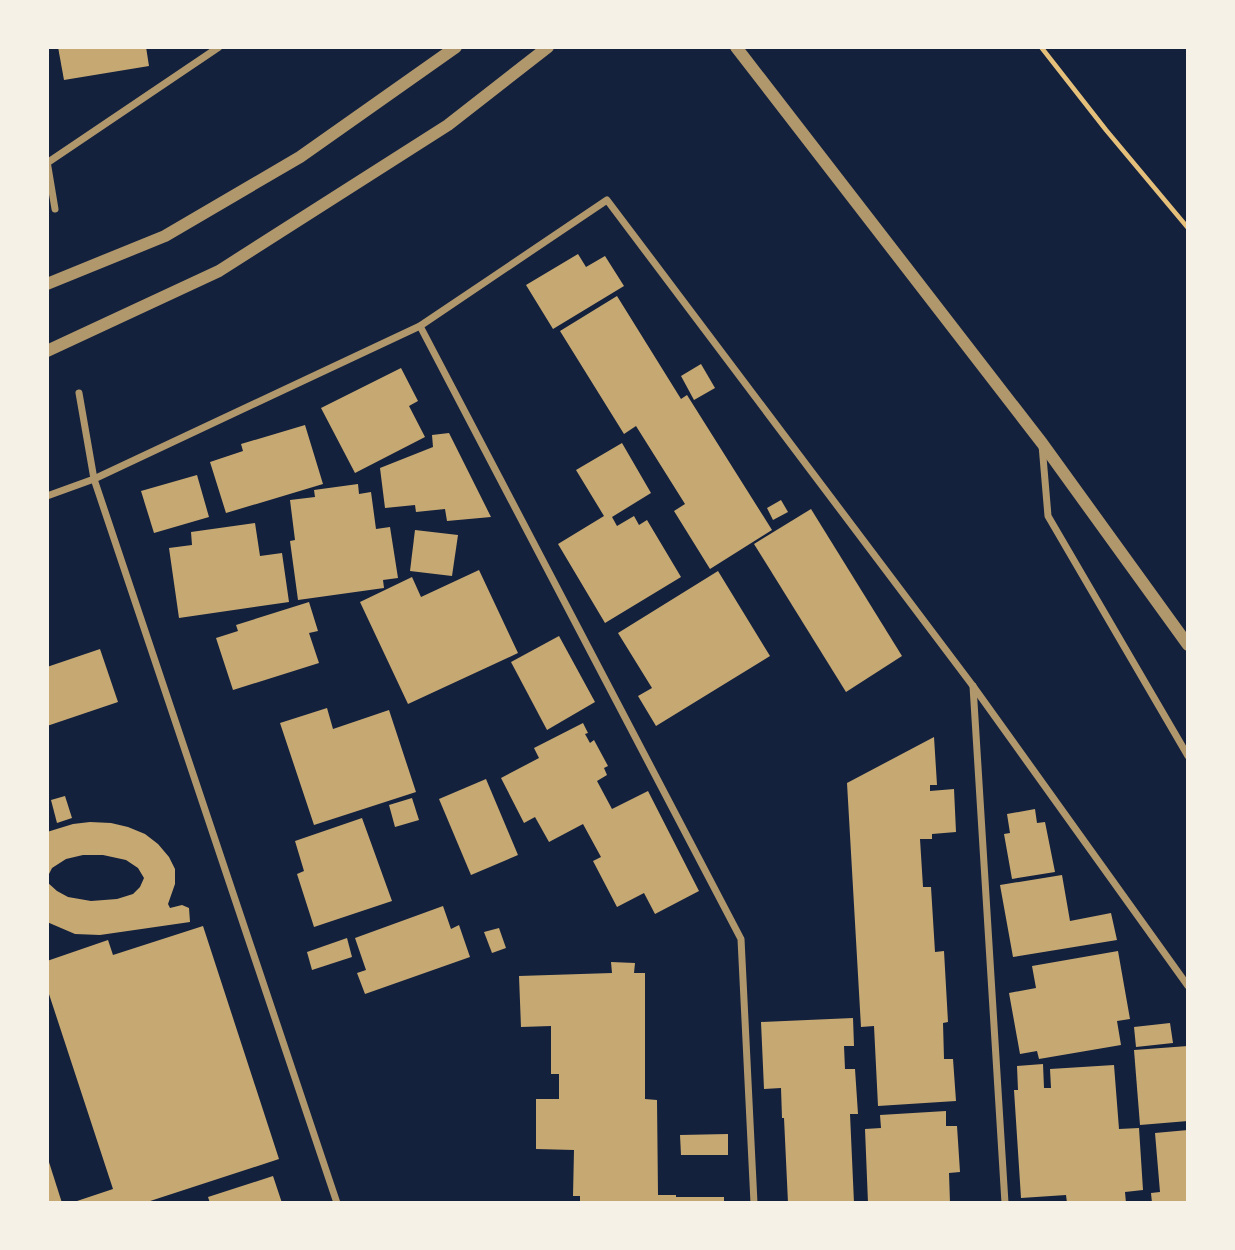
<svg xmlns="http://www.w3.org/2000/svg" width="1235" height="1250" viewBox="0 0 1235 1250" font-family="Karla,sans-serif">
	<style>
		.building { fill: #c6a872 }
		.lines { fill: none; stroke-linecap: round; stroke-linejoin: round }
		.path { stroke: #e5c07b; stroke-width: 4.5 }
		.minor { stroke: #b1986c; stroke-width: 7 }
		.tertiary { stroke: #b1986c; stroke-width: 12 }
	</style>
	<rect width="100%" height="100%" fill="#14213d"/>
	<!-- building -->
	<g class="building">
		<polygon points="58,47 146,47 149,66 64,80"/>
		<polygon points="578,254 586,267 605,256 624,286 553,329 526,285"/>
		<polygon points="617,296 681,399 687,395 772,530 710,569 674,511 685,504 636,426 624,434 560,331"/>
		<polygon points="701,364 715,388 694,400 681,376"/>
		<polygon points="401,368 418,401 409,406 425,437 355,473 321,408"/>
		<polygon points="305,425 323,484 226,513 210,462 243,451 241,444"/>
		<polygon points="449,433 491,517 447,521 445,509 416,512 415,505 385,508 380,468 433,447 432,435"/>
		<polygon points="622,443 651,493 612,517 617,526 634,516 639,525 647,520 681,577 605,623 558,544 604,516 576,470"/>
		<polygon points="197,475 209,517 154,533 141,491"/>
		<polygon points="358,484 359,494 371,492 376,529 390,527 398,578 383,580 384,588 298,600 290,541 295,540 290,500 315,497 314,490"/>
		<polygon points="781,500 788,512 773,520 767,508"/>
		<polygon points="811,509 902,656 846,692 754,544"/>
		<polygon points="255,523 260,556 282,553 289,602 179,618 169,548 192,545 191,532"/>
		<polygon points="415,530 458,535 452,576 410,571"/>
		<polygon points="479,570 518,653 408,704 360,602 412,577 421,597"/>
		<polygon points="718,571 770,656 656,726 638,696 652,688 618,633"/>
		<polygon points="309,602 318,631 309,633 319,663 233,690 216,638 238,631 236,625"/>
		<polygon points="559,636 595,702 547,730 511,662"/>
		<polygon points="100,649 118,702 47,726 47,667"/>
		<polygon points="327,708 333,729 389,710 416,792 314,825 280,723"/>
		<polygon points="583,723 588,733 585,734 590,743 594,740 608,766 604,768 607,775 597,781 612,809 648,791 699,891 655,914 644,893 617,907 593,861 601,857 583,824 549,842 535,817 524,823 501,778 539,758 534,748"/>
		<polygon points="934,737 937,785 930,785 930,791 954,789 956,832 932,834 932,839 920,839 923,887 931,887 935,952 944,951 948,1022 943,1023 944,1059 953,1059 956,1101 878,1106 874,1026 861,1027 847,783"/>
		<polygon points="486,779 518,855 471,875 439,799"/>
		<polygon points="65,796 72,818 57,823 51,800"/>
		<polygon points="412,798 419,820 395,827 389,805"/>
		<polygon points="1035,809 1037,823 1045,822 1055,872 1012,879 1004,834 1010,833 1007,814"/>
		<polygon points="362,818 392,901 314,927 297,874 304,871 295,841"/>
		<polygon points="90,822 111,823 128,827 145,834 158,844 169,857 175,869 175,884 168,904 170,908 182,905 189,908 190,922 100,935 75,934 47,922 47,882 57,891 68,897 91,901 117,899 133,894 140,887 144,878 138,868 126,860 103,855 83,855 66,859 52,868 47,878 47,832 73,824"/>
		<polygon points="1062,875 1070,921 1111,913 1117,940 1013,957 1000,885"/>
		<polygon points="443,906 451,929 459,925 470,957 365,994 357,973 366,970 355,938"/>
		<polygon points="203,926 279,1159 144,1203 71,1203 113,1189 47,988 47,961 108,940 113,955"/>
		<polygon points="499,928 506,948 492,953 484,932"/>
		<polygon points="347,938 352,957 312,970 307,952"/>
		<polygon points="1118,951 1130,1019 1117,1021 1121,1045 1039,1059 1037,1051 1020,1054 1009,993 1036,988 1032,966"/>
		<polygon points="611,962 635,963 634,973 645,973 645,1099 657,1100 658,1195 676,1195 676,1197 724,1197 724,1203 580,1203 580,1196 573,1196 574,1150 536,1149 536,1099 559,1099 559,1074 551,1074 551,1026 521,1027 519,976 612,973"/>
		<polygon points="853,1018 854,1046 844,1046 845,1069 855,1069 858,1114 850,1114 854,1203 788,1203 784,1118 782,1118 781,1088 764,1089 761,1022"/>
		<polygon points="1170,1023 1173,1043 1136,1047 1134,1027"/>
		<polygon points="1188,1046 1188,1121 1140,1125 1134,1050"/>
		<polygon points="1043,1064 1044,1088 1051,1088 1050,1069 1114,1065 1119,1129 1139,1128 1143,1190 1125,1192 1126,1203 1067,1203 1066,1195 1021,1198 1014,1090 1018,1090 1017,1066"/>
		<polygon points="946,1111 946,1126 957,1126 960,1172 949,1173 950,1203 868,1203 865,1129 881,1128 880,1115"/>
		<polygon points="1188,1130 1188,1203 1152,1203 1151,1193 1160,1192 1155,1133"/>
		<polygon points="728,1134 728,1155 681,1155 680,1135"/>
		<polygon points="47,1159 48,1159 62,1203 47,1203"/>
		<polygon points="273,1176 282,1203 210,1203 208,1197"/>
	</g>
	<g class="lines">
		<!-- path -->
		<polyline class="path" points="1041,47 1106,130 1188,228"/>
		<!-- minor -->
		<g class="minor">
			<polyline points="47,161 55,209"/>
			<polyline points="47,163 219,47"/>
			<polyline points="420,326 741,939 754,1203"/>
			<polyline points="79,393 94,479 337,1203"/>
			<polyline points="1042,445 1048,516 1188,756"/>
			<polyline points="47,496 94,479 420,326 607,200 973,686 1188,986"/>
			<polyline points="973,686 1005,1203"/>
		</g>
		<!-- tertiary -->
		<g class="tertiary">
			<polyline points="736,47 1042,443 1188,645"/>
			<polyline points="47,284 165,236 300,157 456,47"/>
			<polyline points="47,351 219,271 448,125 548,47"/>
		</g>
	</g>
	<!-- border -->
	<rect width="1235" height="1250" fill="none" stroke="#f6f1e7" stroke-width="98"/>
</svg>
